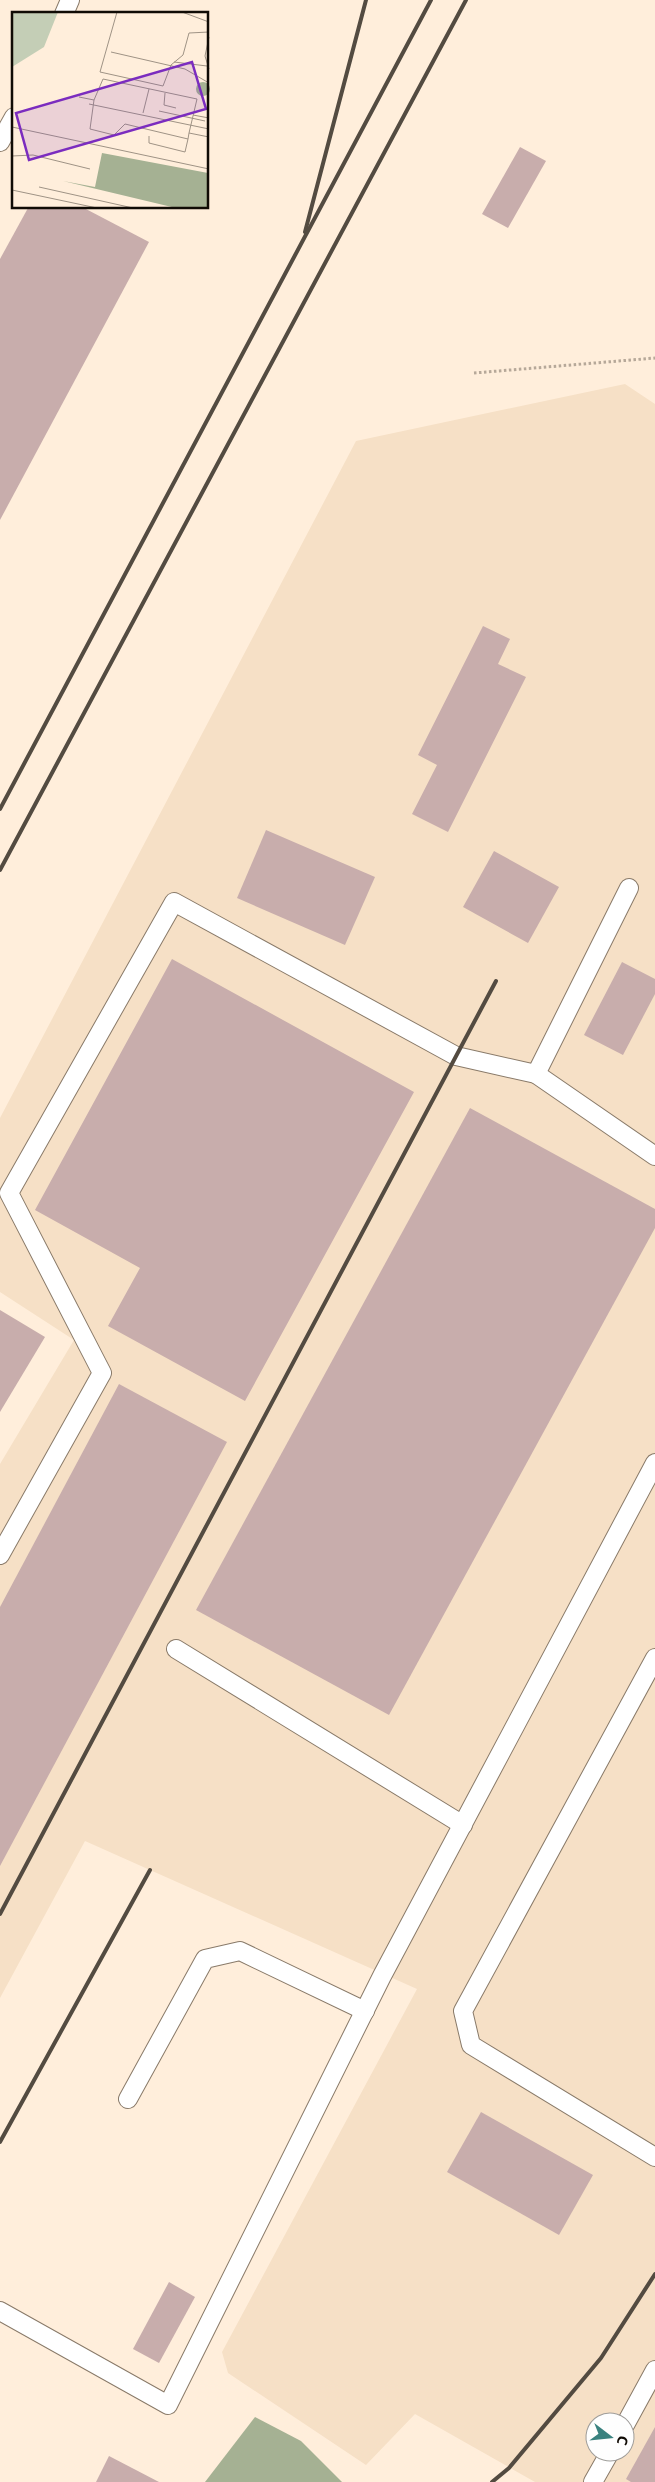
<svg xmlns="http://www.w3.org/2000/svg" width="655" height="2482" viewBox="0 0 655 2482" font-family="'Noto Sans',sans-serif">
	<style>
		.built { fill: #f6e0c6; fill-rule: evenodd }
		.forest { fill: #a5b193 }
		.building { fill: #c8adac }
		.lines { fill: none; stroke-linecap: round; stroke-linejoin: round }
		.lane-casing { stroke: #897a69; stroke-width: 20 }
		.path { stroke: #b6a899; stroke-width: 3; stroke-dasharray: 2.5 2.5; stroke-linecap: butt }
		.lane { stroke: #fff; stroke-width: 18 }
		.rail { stroke: #534b41; stroke-width: 4 }
		.inset-road { fill: none; stroke: #9f9385; stroke-width: 1 }
		.view { fill: #7b2cbf; fill-opacity: 0.15; stroke: #7b2cbf; stroke-width: 2.5 }
		.inset-edge { fill: none; stroke: #100b05; stroke-width: 2.5 }
	</style>
	<rect width="100%" height="100%" fill="#ffeedb"/>
	<!-- built -->
	<path class="built" d="M625,384L655,404V2482H535L415,2414L366,2465L228,2373L222,2352L417,1989L85,1841L0,1998V1464L74,1340L0,1292V1118L356,441ZM595,2422H625V2452H595Z"/>
	<!-- forest -->
	<polygon class="forest" points="255,2417 301,2441 342,2482 205,2482"/>
	<!-- building -->
	<g class="building">
		<polygon points="520,147 546,161 508,228 482,214"/>
		<polygon points="28,208 84,208 149,242 0,520 0,259"/>
		<polygon points="483,626 510,639 498,664 526,677 448,832 412,814 437,765 418,755"/>
		<polygon points="266,830 375,877 345,945 237,898"/>
		<polygon points="494,851 559,887 528,943 463,907"/>
		<polygon points="172,959 414,1092 245,1401 108,1326 140,1268 35,1210"/>
		<polygon points="622,962 655,979 655,994 623,1055 584,1035"/>
		<polygon points="470,1108 655,1209 655,1228 389,1715 196,1610"/>
		<polygon points="0,1310 45,1337 0,1412"/>
		<polygon points="119,1384 227,1442 0,1866 0,1607"/>
		<polygon points="481,2112 593,2175 559,2235 447,2172"/>
		<polygon points="169,2282 195,2297 159,2363 133,2349"/>
		<polygon points="655,2427 655,2482 631,2482 626,2479"/>
		<polygon points="109,2456 159,2482 96,2482"/>
	</g>
	<g class="lines">
		<!-- lane casing -->
		<g class="lane-casing">
			<g id="lane">
				<polyline points="64,14 70,0"/>
				<polyline points="0,142 14,117"/>
				<polyline points="629,888 536,1074 655,1156"/>
				<polyline points="0,1555 102,1373 9,1193 174,902 456,1056 536,1074"/>
				<polyline points="176,1649 463,1825"/>
				<polyline points="655,1658 463,2011 471,2045 655,2157"/>
				<polyline points="128,2099 205,1959 240,1951 365,2011"/>
				<polyline points="0,2311 168,2405 382,1976 655,1463"/>
				<polyline points="625,2425 655,2370"/>
				<polyline points="593,2482 610,2452"/>
			</g>
		</g>
		<!-- path -->
		<polyline class="path" points="474,373 655,358"/>
		<!-- lane -->
		<use href="#lane" class="lane"/>
		<!-- rail -->
		<g class="rail">
			<polyline points="305,232 366,0"/>
			<polyline points="0,809 431,0"/>
			<polyline points="0,870 466,0"/>
			<polyline points="0,1914 496,981"/>
			<polyline points="0,2142 150,1870"/>
			<polyline points="492,2482 509,2468 601,2358 655,2274"/>
		</g>
	</g>
	<!-- overview -->
	<g transform="translate(12 12)">
		<rect width="196" height="196" fill="#ffeedb"/>
		<path d="M0,0H46L32,35L0,55Z" fill="#c4ceb6"/>
		<path d="M184 77a7 7 0 1 1 14 0a7 7 0 1 1-14 0ZM90,141L196,161V196H164L51,169L83,175Z" fill="#a5b193"/>
		<path class="inset-road" d="M105,0L88,60L151,74L159,53L171,43L177,21L197,20M170,0L197,10M197,25L193,44L197,57M99,40L173,57L197,71M162,50L195,54M153,81L152,93L164,96M67,85L82,88L91,67L185,87L177,121L197,125M82,88L78,117L102,123L113,112L176,127L177,121M77,92L197,117M147,99L193,109M131,101L137,77M181,103L197,106M0,115L197,157M137,124V131L173,140L176,127M0,144L21,143L78,157M27,175L121,196M0,178L85,196"/>
		<path class="view" d="M180,50L194,97L17,148L4,101Z"/>
		<rect width="196" height="196" class="inset-edge"/>
	</g>
	<!-- north arrow -->
	<g transform="translate(610 2437) rotate(106)"><circle r="24" fill="#fefefe" stroke="#9f9d9a"/>
	<path d="M0-4L9 19L0 12L-9 19Z" fill="#3a827f"/>
	<text y="-8" font-size="14" font-weight="bold" text-anchor="middle" fill="#100b05">С</text>
	</g>
</svg>
